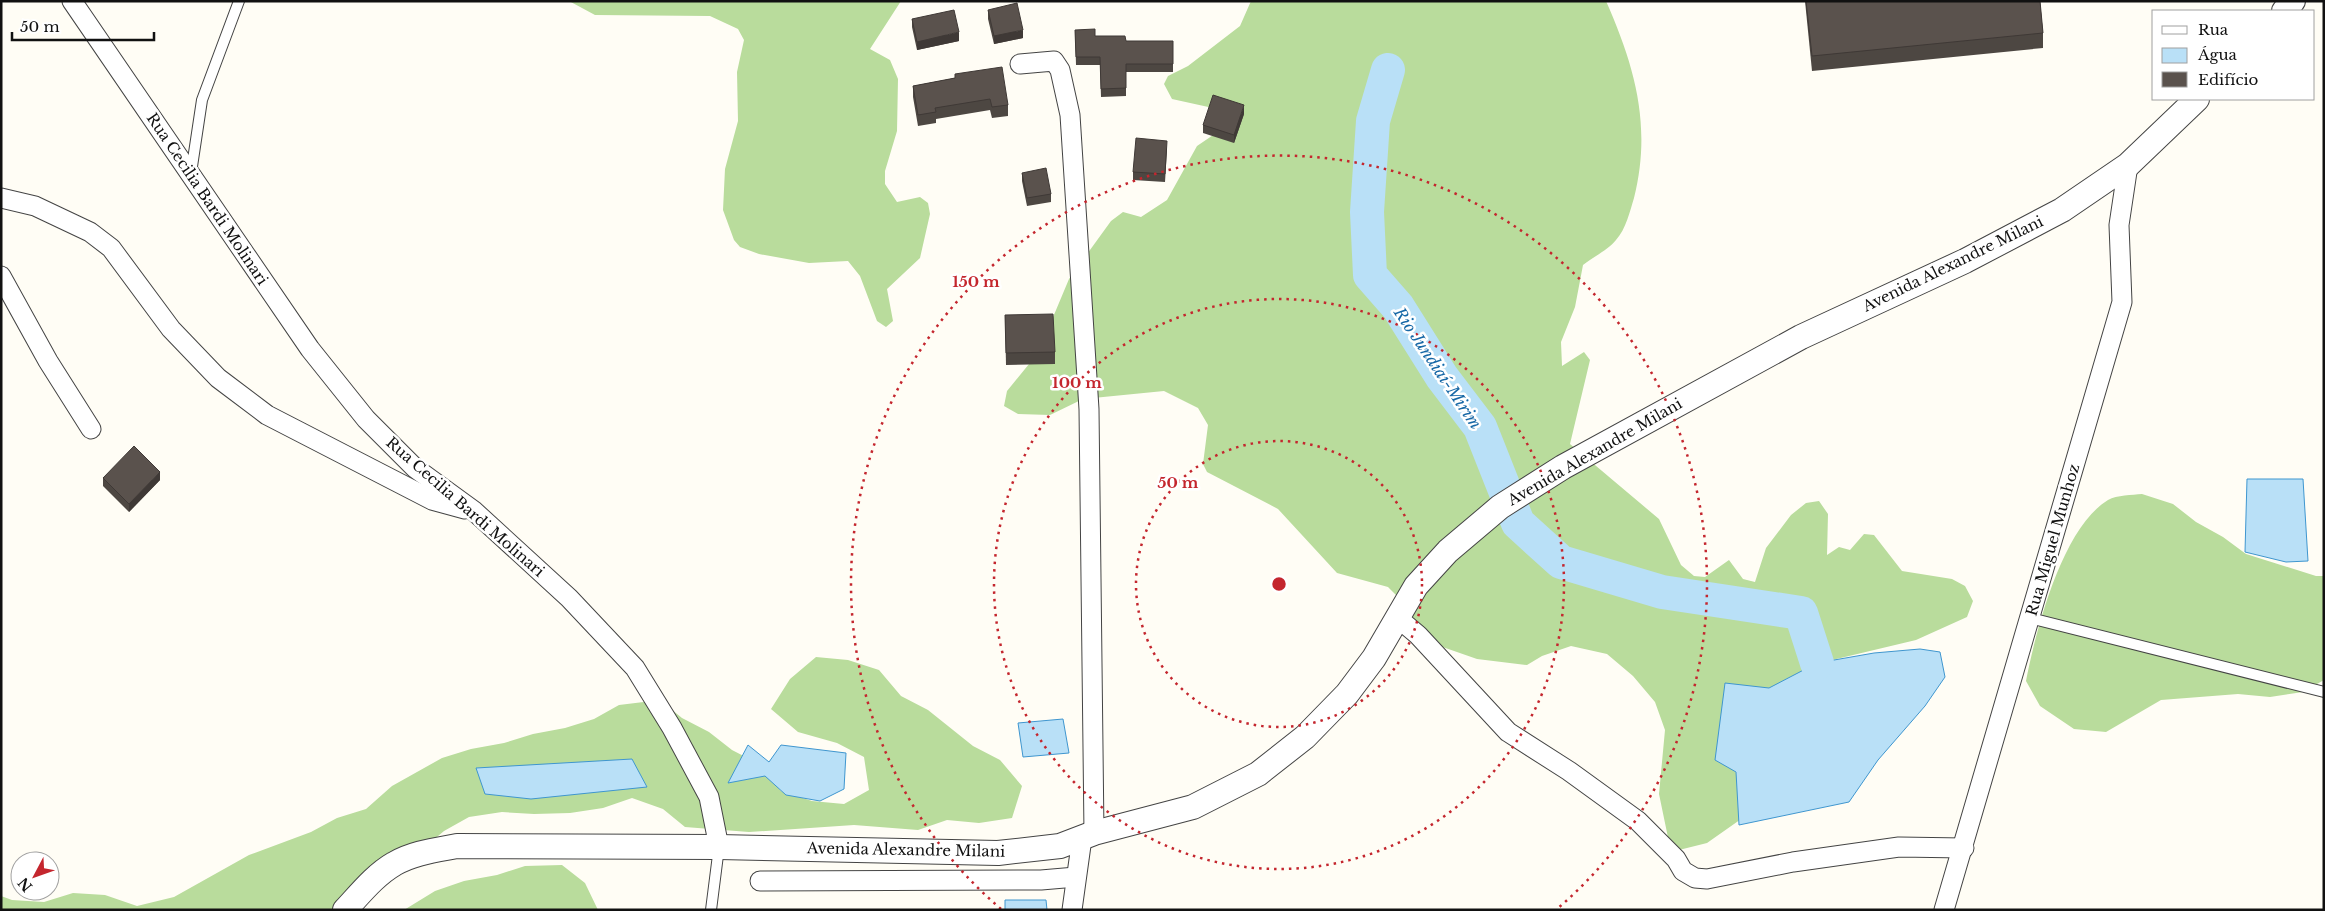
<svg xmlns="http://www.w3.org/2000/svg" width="2325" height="911" viewBox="0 0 2325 911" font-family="'Libre Baskerville',serif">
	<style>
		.forest { fill: #b9dc9c }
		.water { fill: #b9e0f7; stroke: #3f96cf }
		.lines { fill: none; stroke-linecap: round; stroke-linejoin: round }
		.river { stroke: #b9e0f7; stroke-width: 34 }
		.service-casing { stroke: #444; stroke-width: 12 }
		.minor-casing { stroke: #444; stroke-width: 21 }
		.tertiary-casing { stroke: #444; stroke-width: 26 }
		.service { stroke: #fff; stroke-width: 10 }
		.minor { stroke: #fff; stroke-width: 19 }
		.tertiary { stroke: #fff; stroke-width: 24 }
		.wall { fill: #4d4742 }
		.shaded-wall { fill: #3f3936 }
		.building { fill: #5a524d; stroke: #3f3936 }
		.ring { fill: none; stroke: #c4262e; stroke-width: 2.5; stroke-dasharray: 2.5 5 }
		.labels { text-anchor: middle; stroke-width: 5; stroke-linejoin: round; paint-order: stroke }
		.street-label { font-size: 15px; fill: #111; stroke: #fff }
		.water-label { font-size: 16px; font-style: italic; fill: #1768a6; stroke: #fff }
		.centre { fill: #c4262e; stroke: #fff; stroke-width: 2.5 }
		.ring-label { font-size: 15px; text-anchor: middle; font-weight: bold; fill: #c4262e; stroke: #fff; stroke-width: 5; stroke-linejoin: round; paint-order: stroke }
	</style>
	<rect width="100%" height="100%" fill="#fffdf5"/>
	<!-- forest -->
	<g class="forest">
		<polygon points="569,1 901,1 870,49 890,60 898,79 897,131 885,171 885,184 897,202 920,197 928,203 930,214 920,258 887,289 893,321 886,327 877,321 860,276 848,261 809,263 759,254 740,247 734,240 723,210 725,169 738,121 737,72 744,40 738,29 710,16 595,15"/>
		<path d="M1251,1H1606C1635,67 1652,126 1634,198C1630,211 1626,229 1616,240C1608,250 1593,257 1583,265L1575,307L1561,342L1562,366L1584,352L1590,360L1570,444L1659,519L1681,565L1694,576L1705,577L1729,560L1743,579L1755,582L1766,548L1791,515L1806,503L1819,501L1828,514L1827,555L1839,547L1850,550L1864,534L1874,535L1902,571L1952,579L1965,586L1973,601L1967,617L1916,640L1828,661L1753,696L1735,770L1746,807L1744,817L1707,843L1671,852L1659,794L1665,730L1655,702L1633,676L1607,654L1571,646L1542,656L1527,665L1477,659L1434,644L1414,627L1401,600L1388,587L1337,573L1278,509L1207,472L1203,464L1208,425L1198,408L1164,391L1083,399L1050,415L1018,414L1004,406L1007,391L1038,353L1069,279L1111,221L1123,212L1141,217L1167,200L1197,146L1225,127L1222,110L1172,99L1164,84L1168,76L1188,66L1240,26Z"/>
		<path d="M2142,494L2173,504L2196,522L2223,537L2246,554L2316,576H2324V680L2303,692L2270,697L2238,694L2161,700L2106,732L2074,729L2040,706L2026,681C2036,630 2062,528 2108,500C2117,495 2132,495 2142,494Z"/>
		<polygon points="816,657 848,660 879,670 901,696 928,710 973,746 1000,760 1022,786 1012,818 979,823 947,820 918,830 854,825 749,832 685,827 663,809 632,798 603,808 570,813 534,814 502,812 469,817 444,831 366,897 343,910 1,910 1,896 12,900 44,902 73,893 105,895 137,906 174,897 249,855 311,832 337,818 366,809 392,786 442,758 471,749 504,743 533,734 565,728 594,719 619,705 660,700 682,718 709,732 732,750 759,764 781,791 812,801 844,804 869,790 864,757 837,743 798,732 771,709 790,679"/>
		<polygon points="562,865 585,883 598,910 404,910 435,891 464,881 497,875 525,866"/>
	</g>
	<!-- water -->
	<g class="water">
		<polygon points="2247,479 2303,479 2308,561 2286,562 2245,552"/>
		<polygon points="1920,649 1940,652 1945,677 1925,706 1878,760 1849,802 1739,825 1736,772 1715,760 1725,683 1769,688 1817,663 1874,653"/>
		<polygon points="1063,719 1069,753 1023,757 1018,723"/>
		<polygon points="748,745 769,762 781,745 846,753 844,789 820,801 786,795 765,776 728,783"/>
		<polygon points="632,759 647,787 531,799 485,794 476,768"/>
		<polygon points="1005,900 1046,900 1047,910 1005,910"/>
	</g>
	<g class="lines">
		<!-- river -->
		<polyline class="river" points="1388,70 1373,121 1367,212 1370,275 1398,307 1442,377 1480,427 1518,523 1561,562 1662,592 1801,613 1817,663"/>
		<!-- service casing -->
		<g class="service-casing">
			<g id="service">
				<polyline points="191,173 202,100 239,1"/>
				<polyline points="2030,618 2324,692"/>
				<polyline points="711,910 719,847"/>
			</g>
		</g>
		<!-- minor casing -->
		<g class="minor-casing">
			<g id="minor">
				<polyline points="72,1 310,349 366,419 415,468 474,511 569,598 635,668 672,728 709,797 719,847"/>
				<polyline points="1020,64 1054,61 1060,70 1070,115 1089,409 1094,833"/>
				<polyline points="1,198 35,206 90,232 111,248 171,329 218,378 267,415 432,500 465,509"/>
				<polyline points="1,276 48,361 91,429"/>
				<polyline points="1399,619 1418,635 1508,732 1569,771 1638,821 1676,859 1683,871 1695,878 1707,879 1793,862 1899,847 1964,848"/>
				<polyline points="760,881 1041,880 1076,877"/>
				<polyline points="1072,910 1082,838"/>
				<polyline points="1944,910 2122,302 2119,225 2128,165"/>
			</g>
		</g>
		<!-- tertiary casing -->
		<g class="tertiary-casing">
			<g id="tertiary">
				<polyline points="2284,11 2293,1"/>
				<path d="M345,910C360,894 375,875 394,864C412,853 436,850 457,846L719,847L998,853L1060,846L1094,833L1193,807L1258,774L1305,737L1347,694L1374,658L1416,586L1448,551L1500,507L1563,467L1801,337L1965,261L2062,210L2128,165L2197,99"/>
			</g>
		</g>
		<!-- service -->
		<use href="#service" class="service"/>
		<!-- minor -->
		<use href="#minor" class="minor"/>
		<!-- tertiary -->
		<use href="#tertiary" class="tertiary"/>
	</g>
	<!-- wall -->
	<g class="wall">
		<polygon points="1805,1 2040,1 2043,33 2043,48 1812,71"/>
		<polygon points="988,10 1023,38 994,44 988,19"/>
		<polygon points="912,19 959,41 917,50 912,27"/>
		<polygon points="1075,30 1095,36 1126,41 1173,41 1173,72 1126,72 1126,96 1101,97 1100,65 1076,65"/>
		<polygon points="955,74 1008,105 1008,116 992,118 990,110 936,119 936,123 918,126 913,97 913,86 955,78"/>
		<polygon points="1244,114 1234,143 1203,133 1203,125"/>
		<polygon points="1167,149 1165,182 1133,180 1133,172"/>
		<polygon points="1022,173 1051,194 1051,202 1027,206 1022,181"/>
		<polygon points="1005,315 1055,352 1055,364 1006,365"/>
		<polygon points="103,478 160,480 129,512 103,486"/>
	</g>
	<!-- shaded-wall -->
	<g class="shaded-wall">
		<polygon points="1023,30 1023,38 994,44 994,36"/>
		<polygon points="959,32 959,41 917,50 917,42"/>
		<polygon points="1244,105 1244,114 1234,143 1234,135"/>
		<polygon points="160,472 160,480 129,512 129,504"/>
	</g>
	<!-- building -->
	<g class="building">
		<polygon points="1806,1 2040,1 2043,33 1812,56"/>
		<polygon points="1017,3 1023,30 994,36 988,10"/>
		<polygon points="954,10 959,32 917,42 912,19"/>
		<polygon points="1095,29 1095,36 1125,36 1126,41 1173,41 1173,64 1126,64 1126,88 1101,89 1100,57 1076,57 1075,30"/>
		<polygon points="1002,67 1008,105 992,107 990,99 935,108 936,112 918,115 913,86 955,78 955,74"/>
		<polygon points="1213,95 1244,105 1234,135 1203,125"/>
		<polygon points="1136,138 1167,141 1165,174 1133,172"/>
		<polygon points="1046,168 1051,194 1027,198 1022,173"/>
		<polygon points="1053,314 1055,352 1006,353 1005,315"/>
		<polygon points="134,446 160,472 129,504 103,478"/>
	</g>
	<!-- distance rings -->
	<g class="ring">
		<circle cx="1279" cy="584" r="143"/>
		<circle cx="1279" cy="584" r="285"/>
		<path d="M1001 909A428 428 0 1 1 1557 909"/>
	</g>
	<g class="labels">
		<!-- street labels -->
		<g class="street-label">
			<text transform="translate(207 199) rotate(56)" y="5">Rua Cecilia Bardi Molinari</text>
			<text transform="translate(1953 264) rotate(-26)" y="5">Avenida Alexandre Milani</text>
			<text transform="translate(1595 452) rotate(-30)" y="5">Avenida Alexandre Milani</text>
			<text transform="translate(465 507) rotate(41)" y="5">Rua Cecilia Bardi Molinari</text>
			<text transform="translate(2053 540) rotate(-74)" y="5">Rua Miguel Munhoz</text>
			<text transform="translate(906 850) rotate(1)" y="5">Avenida Alexandre Milani</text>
		</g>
		<!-- water labels -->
		<g class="water-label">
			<text transform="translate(1438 368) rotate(56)" y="6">Rio Jundiaí-Mirim</text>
		</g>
	</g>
	<circle cx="1279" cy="584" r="8" class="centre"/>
	<g class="ring-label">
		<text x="976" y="287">150 m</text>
		<text x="1077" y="388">100 m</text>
		<text x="1178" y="488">50 m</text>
	</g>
	<!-- border -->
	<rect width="2325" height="911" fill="none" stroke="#111111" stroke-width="5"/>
	<!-- legend -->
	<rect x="2152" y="10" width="162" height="90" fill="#ffffff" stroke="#a0a0a0"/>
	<rect x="2162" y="26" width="25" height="8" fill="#ffffff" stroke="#a0a0a0"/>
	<text x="2198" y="35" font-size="15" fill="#111111">Rua</text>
	<rect x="2162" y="48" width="25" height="15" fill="#b9e0f7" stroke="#a0a0a0"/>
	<text x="2198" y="60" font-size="15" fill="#111111">Água</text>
	<rect x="2162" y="72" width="25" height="15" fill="#5a524d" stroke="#a0a0a0"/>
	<text x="2198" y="85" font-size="15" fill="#111111">Edifício</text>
	<!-- north arrow -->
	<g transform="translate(35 876) rotate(229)"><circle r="24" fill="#ffffff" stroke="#a0a0a0"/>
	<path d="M0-4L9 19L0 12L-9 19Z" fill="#c4262e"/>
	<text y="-8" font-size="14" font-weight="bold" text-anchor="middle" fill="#111111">N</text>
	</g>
	<!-- scale -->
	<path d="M12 32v8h142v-8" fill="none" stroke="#111111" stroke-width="2.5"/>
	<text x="20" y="32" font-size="15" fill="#111111" stroke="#ffffff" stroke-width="4" paint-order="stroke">50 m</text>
</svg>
